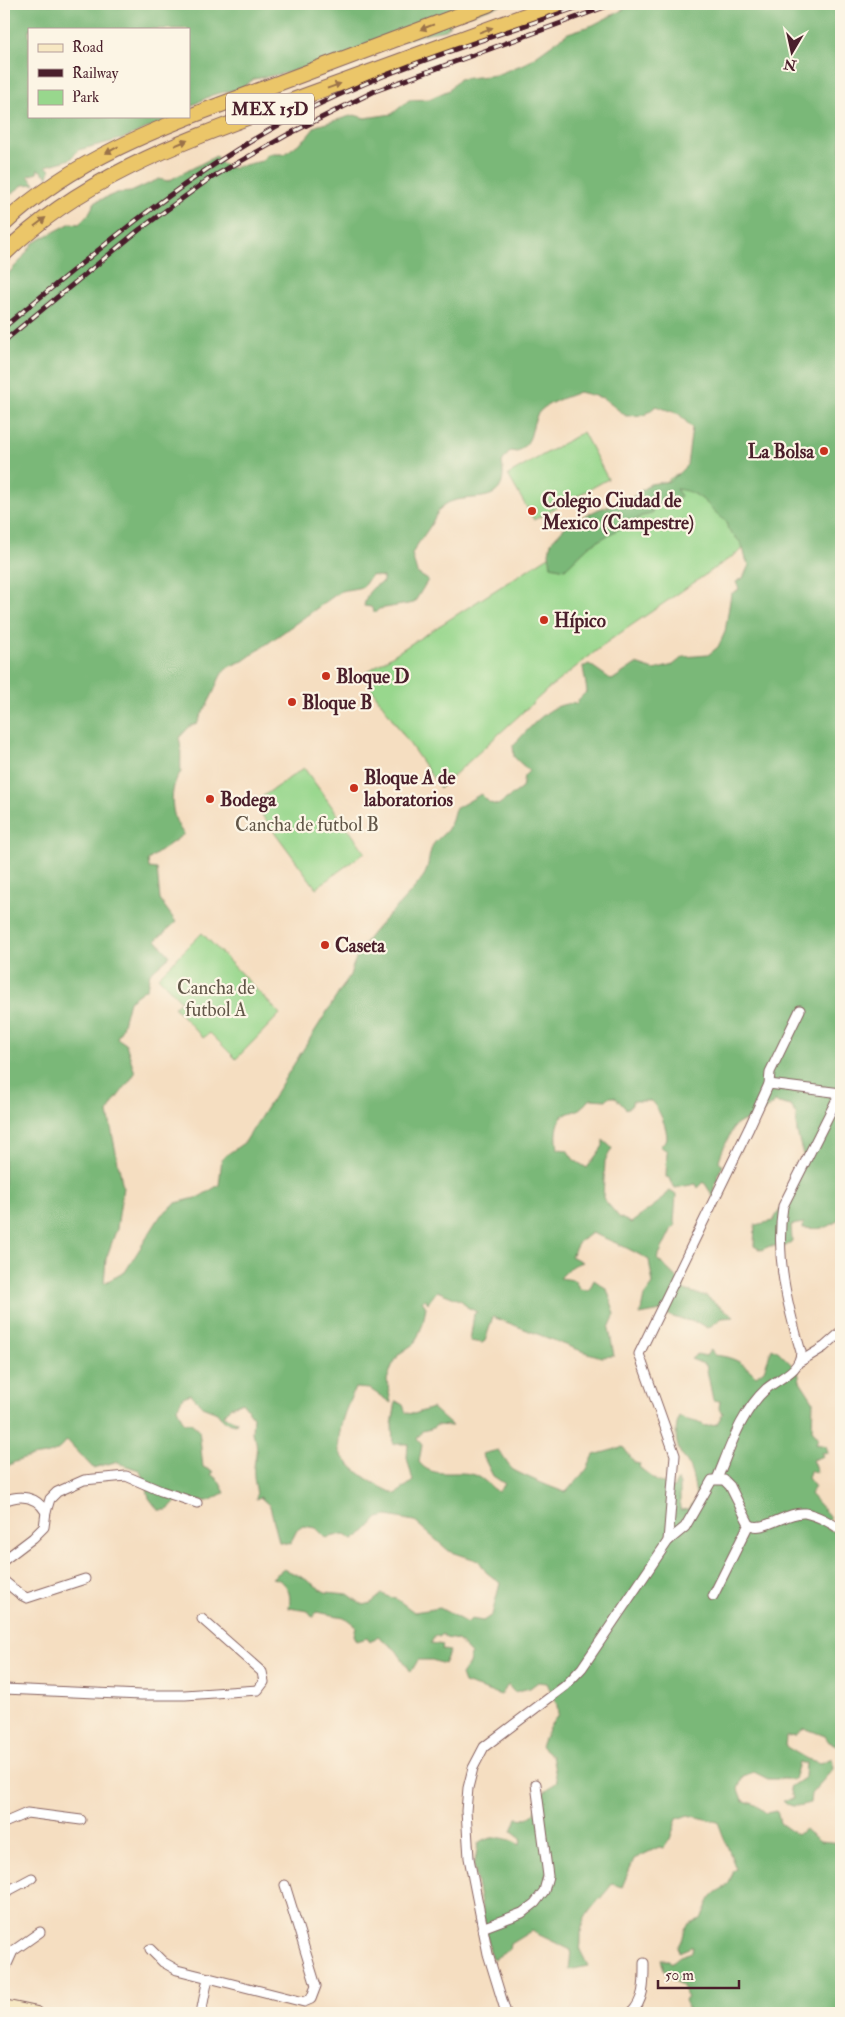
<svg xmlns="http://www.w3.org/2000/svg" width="845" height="2017" viewBox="0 0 845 2017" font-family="'IM FELL Double Pica',serif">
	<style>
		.green { fill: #98d78d; stroke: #717b5c }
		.forest { fill: #7ab878; stroke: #626c52; fill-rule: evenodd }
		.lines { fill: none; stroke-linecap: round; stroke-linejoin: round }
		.street-casing { stroke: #866260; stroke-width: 11 }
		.secondary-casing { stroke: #866260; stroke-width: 14 }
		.highway-casing { stroke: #866260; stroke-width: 17 }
		.street { stroke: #fff; stroke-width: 9 }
		.secondary { stroke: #f7e8c3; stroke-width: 12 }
		.highway { stroke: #ebc669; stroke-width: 15 }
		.rail-casing { stroke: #4a1f2b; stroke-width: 5 }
		.rail { stroke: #fcf5e5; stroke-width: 3; stroke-dasharray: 9; stroke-linecap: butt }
		.oneway { fill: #9a724a }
		.poi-dot { fill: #c8321e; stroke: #fcf5e5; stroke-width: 2 }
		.labels { text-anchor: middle; stroke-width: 4.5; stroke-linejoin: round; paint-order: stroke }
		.shield { fill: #fcf5e5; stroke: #7f5f63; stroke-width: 1 }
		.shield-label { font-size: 18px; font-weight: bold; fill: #4a1f2b }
		.poi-label { font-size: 19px; font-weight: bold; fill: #4a1f2b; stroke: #fcf5e5; text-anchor: start }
		.park-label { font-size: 19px; fill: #615648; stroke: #fcf5e5 }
	</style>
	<rect width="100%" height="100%" fill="#fcf5e5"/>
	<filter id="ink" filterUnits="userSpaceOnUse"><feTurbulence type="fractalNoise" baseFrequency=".02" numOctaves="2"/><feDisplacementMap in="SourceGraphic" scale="10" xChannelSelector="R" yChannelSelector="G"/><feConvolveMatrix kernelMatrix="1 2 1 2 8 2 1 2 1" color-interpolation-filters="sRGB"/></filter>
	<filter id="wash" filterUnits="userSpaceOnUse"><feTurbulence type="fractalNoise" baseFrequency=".0096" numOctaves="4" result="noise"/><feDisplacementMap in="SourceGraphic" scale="20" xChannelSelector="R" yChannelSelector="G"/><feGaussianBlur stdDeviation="1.12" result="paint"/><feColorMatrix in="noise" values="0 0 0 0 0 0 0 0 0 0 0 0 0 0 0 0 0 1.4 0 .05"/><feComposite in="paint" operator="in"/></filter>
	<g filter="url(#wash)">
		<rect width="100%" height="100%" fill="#f5dec1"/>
		<!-- green -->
		<g class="green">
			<polygon points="583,432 608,479 534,520 508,475"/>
			<polygon points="698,461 746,547 610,640 548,689 440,788 362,675"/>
			<polygon points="304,768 365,852 316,888 253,803"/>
			<polygon points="202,933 280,1014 236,1059 210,1033 203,1038 174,1007 181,1001 158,977"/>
		</g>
		<!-- forest -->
		<g class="forest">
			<polygon points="4,4 504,4 453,20 446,30 429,33 286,73 254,79 242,88 212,95 189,107 189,29 29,29 29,116 176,116 122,139 78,150 71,159 46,166 50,170 48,177 38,169 37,173 28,176 35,184 23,185 4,199"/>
			<path d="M634,4H841V1216C830,1230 820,1229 803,1228L804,1223L791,1225L792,1241L786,1246H770L761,1250L754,1246L755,1225L773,1221L785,1201L804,1158L797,1133L796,1114L791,1106L775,1102L755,1119L743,1121L733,1127C729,1139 721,1151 719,1161L723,1166L717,1176L721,1181H716L714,1198L704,1182L698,1188L696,1184L675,1188L669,1178L666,1177L667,1151L660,1146L667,1139C667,1127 660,1110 651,1101H632V1105L626,1109L615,1097H609L606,1100L591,1099L578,1110L563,1115C556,1125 556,1137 558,1149L567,1150L574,1160L587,1168L603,1146V1140L612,1148L605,1161L603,1198L619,1217L631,1223L659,1202L669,1190L676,1195L674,1222L676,1225L672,1228L657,1259L681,1282L684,1290L706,1296L734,1317L722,1318L708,1328C694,1318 676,1322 661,1311L640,1315L644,1296L653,1284L649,1260C630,1249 611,1240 591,1233L579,1242L571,1256L582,1262L572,1266L560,1278L574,1280L580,1289L589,1290L594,1280L607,1289L615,1314L609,1328L614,1356L601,1357L579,1350L493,1317L485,1341L482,1343L470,1341L474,1314L477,1312L467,1307L462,1301L437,1291L428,1303L425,1299L422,1301L426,1307L423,1324L415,1343L399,1354L392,1366L387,1380L391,1403L370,1389L355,1388C346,1409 337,1427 339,1452C352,1471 374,1485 396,1494L413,1481L407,1458L408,1444H393L392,1425L396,1401L403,1405L406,1413L414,1414L432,1408L452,1426L437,1425L431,1429L422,1431L417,1439L422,1445L419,1462C432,1480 456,1469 475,1475C483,1478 491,1487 498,1492L505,1484L493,1476L482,1454L498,1450C503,1456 507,1464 512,1469C515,1472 561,1492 566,1492L587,1469L594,1455L623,1447L635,1463L640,1464L639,1467L658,1482L669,1484L673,1489L678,1480L680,1485V1510L689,1509L696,1498C695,1486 693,1475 688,1464C687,1460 683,1458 681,1454C675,1444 675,1427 679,1416C687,1422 697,1420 705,1426L717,1424L723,1413L719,1408L720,1401L713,1400L706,1365L691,1359L697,1354L706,1356L711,1349L714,1355C734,1357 742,1362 756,1376L764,1370L772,1348L779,1352L798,1371L800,1381L813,1401L812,1430L818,1437L816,1444L826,1446L828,1452L821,1453L823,1456L812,1460L817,1472L810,1471L808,1478L815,1487L810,1494L830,1517L828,1528L841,1536V1540L837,1541L841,1547V1747L829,1742L825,1736L804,1728L796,1735L786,1736L785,1746L807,1759L821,1763L832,1758L833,1769L811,1794L810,1803C800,1805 792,1810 783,1800L793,1799L790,1787L805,1777L806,1763H799L794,1779H768L754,1772L743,1776L738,1789L742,1800L756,1805L766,1813L777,1811L780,1823L797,1835L804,1829L820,1841L841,1843V2013H689L685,2000L688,1998L681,1985L666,1975L661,1960H669L671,1963L680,1956L692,1952L693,1947H691L679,1952L678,1947C689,1933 677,1926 701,1919C704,1913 707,1902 712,1896C721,1886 731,1890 732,1871L736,1869L718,1822L688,1815L677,1819L670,1839L664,1848L659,1847L634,1859L622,1887L612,1884C603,1897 585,1912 582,1926C580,1935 582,1942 580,1950L588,1966L569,1970L571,1950L531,1931L510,1944L509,1950L494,1959L491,1957L474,1867L478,1844C491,1834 507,1837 520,1845L521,1838L512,1831L517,1818L527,1819L535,1813L541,1794L557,1782L552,1756L541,1746L549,1727L558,1715L557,1705L547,1683L538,1682L530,1688L514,1692L508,1685L501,1695L464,1683L461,1675L469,1664L471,1654L458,1640L446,1638L443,1634L439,1637L435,1635L431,1643L443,1645L442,1650L450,1651L444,1664L432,1660H418L411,1672L396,1650L378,1636L370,1642L367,1638L357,1641L354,1635L356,1626L344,1617L316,1612L313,1617L308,1611L289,1608C292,1594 287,1580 272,1578L284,1569L302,1577L325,1592L348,1594L363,1605L371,1603L382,1594L398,1600L414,1612L440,1608L467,1623L471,1619L483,1621L492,1615L500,1583L486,1572L479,1561L449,1551L414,1521L388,1516L378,1518L366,1531L353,1540L343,1534L326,1538L316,1528L303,1526L297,1530L290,1544L279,1542L270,1506L260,1497L256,1499C258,1490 254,1484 254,1476C252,1461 262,1446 252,1433L253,1416L242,1402L229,1408L223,1416L237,1421L236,1424L224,1421L217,1412L202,1406L191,1394L183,1397L177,1408L184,1423H191L199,1430L203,1467L214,1472L211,1474L220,1482L225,1493C219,1494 212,1501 207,1501C189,1503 182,1490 168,1510H158L149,1498L146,1483L139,1470L115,1462L93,1468L67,1440C52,1461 39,1452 18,1461C13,1462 8,1466 4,1469V278L21,260L33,243L71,223L79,224L88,215L95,202L117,193L131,192L159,179L168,181L216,156L220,162L231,168L262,161L268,154H285L306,138L316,126L354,115L365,118L392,114L409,100L429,99L449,90L459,79L496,75L526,63L568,33L593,25ZM579,392L603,398L626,416L645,415L656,406L679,414L692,428L687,465L671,481L650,484L626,502L599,509L567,525L551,542L549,553L551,566L565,569L589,546L642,516L652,514L653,508L666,500L669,504L681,496L676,489C704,492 707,508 727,522C726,533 734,534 740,542C745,549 744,559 749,565L743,578L736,582L739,589L731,594L725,632L718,647L708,655L683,657L673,665L654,670L636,664L612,680L589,664L583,667L587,691L578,700L577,704C550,700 531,728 513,745L514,757L529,771L524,776L522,788L498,805L490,803L481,794L455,809C453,814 452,822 449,827C445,835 435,839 432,847C428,857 429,869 423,877C398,912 362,931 350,975L245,1142L222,1158L219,1185L199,1197L176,1203L161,1215L125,1272L104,1283L106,1259L117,1228L123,1187L108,1113C110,1104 128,1085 135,1073L126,1044L117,1038L122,1028L129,1001L147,988L150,973L170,956L156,940L176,922L160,900L157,869L149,868L148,860L184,834C170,819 168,787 181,772C180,761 182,746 179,738L190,726L197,724C202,713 210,701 215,689C222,671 223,668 243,661L341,591L363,587L371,575L383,577V582C371,587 366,594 364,606L371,607L375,613L379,609L414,603L428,580L417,573L412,554C417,544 423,537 429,528C433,522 436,513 441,508C461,487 511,515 502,462L510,451L517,452C535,440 529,432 537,415C544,403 567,397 579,392Z"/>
		</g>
	</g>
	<g filter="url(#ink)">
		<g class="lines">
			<!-- street casing -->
			<g class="street-casing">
				<g id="street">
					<polyline points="769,1084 841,1093"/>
					<polyline points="801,1361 824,1347 841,1332"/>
					<path d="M717,1479C730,1448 741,1412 766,1389C780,1377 800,1372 801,1352C787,1304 775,1256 783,1206L839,1095"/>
					<path d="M4,1501C20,1494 36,1496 46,1512"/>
					<path d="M668,1541L685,1527L712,1480H724L730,1486L749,1524C762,1534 786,1511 805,1513C816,1515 832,1523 841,1530"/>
					<polyline points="4,1560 33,1538 44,1527 46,1512 50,1499 57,1492 84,1480 126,1476 161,1491 197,1503"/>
					<polyline points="4,1581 21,1595 27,1598 85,1579"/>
					<polyline points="713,1596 749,1524"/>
					<polyline points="4,1689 141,1695 185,1695 258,1690 264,1682 262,1672 202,1619"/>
					<polyline points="4,1823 27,1813 81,1820"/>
					<polyline points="4,1893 32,1878"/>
					<polyline points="482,1928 522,1913 535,1903 544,1891 548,1876 536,1784"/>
					<polyline points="150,1949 163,1962 177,1970 296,2000 304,2002 311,1999 316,1986 285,1885"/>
					<polyline points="4,1971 13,1951 40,1932"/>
					<polyline points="201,2013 208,1978"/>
					<polyline points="506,2013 488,1954 469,1858 466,1811 468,1788 473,1768 484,1747 565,1686 582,1668 668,1541 675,1455 639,1354 749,1128 769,1084 770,1072 800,1010"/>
					<path d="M631,2013C645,2000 644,1981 644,1963"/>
				</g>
			</g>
			<!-- secondary casing -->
			<g class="secondary-casing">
				<polyline id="secondary" points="4,2006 37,2013"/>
			</g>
			<!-- highway casing -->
			<g class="highway-casing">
				<g id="highway">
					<path d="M4,224C80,152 183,119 279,83C349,57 419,30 489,4"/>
					<path d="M4,254C86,172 199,136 305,96C389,65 473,35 557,4"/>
				</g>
			</g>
			<!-- street -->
			<use href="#street" class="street"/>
			<!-- secondary -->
			<use href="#secondary" class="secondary"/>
			<!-- highway -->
			<use href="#highway" class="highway"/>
			<!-- rail casing -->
			<g class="rail-casing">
				<g id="rail">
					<path d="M4,327C93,254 182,178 284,122C380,70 485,40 587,4"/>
					<polyline points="4,341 139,230 209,179 287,135 375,91 613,4"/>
				</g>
			</g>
			<!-- rail -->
			<use href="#rail" class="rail"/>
		</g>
		<!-- one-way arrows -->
		<defs><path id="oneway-solid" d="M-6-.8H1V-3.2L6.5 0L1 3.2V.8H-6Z" transform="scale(1.25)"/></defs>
		<g class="oneway">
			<use href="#oneway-solid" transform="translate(427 27) rotate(159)"/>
			<use href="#oneway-solid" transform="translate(486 30) rotate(-20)"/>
			<use href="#oneway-solid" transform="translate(334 86) rotate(-20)"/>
			<use href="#oneway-solid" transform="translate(181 143) rotate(-22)"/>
			<use href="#oneway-solid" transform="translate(112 150) rotate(152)"/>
			<use href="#oneway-solid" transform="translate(40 222) rotate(-37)"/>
		</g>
	</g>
	<!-- markers -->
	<g class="poi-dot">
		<circle cx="824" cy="451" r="5"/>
		<circle cx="532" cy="511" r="5"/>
		<circle cx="544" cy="620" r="5"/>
		<circle cx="326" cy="676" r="5"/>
		<circle cx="292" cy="702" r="5"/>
		<circle cx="354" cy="788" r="5"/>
		<circle cx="210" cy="799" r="5"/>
		<circle cx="325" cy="945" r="5"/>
	</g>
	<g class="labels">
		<!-- shield labels -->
		<rect class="shield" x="226" y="93.5" width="88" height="31" rx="4"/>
		<g class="shield-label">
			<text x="270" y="115">MEX 15D</text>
		</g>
		<!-- poi labels -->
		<g class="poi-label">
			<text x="814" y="458" text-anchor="end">La Bolsa</text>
			<text x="542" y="507">Colegio Ciudad de<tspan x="542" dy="22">Mexico (Campestre)</tspan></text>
			<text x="554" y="627">Hípico</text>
			<text x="336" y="683">Bloque D</text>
			<text x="302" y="709">Bloque B</text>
			<text x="364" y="784">Bloque A de<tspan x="364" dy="22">laboratorios</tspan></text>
			<text x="220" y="806">Bodega</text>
			<text x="335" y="952">Caseta</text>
		</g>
		<!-- park labels -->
		<g class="park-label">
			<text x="307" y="831">Cancha de futbol B</text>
			<text x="216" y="994">Cancha de<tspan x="216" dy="22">futbol A</tspan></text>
		</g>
	</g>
	<!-- margin -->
	<rect width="845" height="2017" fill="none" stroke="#fcf5e5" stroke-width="20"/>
	<!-- legend -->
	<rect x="28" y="28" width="162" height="90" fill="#fcf5e5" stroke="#b59f9b"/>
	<rect x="38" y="44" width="25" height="8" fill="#f7e8c3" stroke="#b59f9b"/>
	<text x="72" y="52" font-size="15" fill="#4a1f2b">Road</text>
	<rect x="38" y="69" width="25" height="8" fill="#4a1f2b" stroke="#b59f9b"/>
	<text x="72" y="78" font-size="15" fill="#4a1f2b">Railway</text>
	<rect x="38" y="90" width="25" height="15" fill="#98d78d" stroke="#b59f9b"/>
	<text x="72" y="102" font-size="15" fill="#4a1f2b">Park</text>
	<!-- north arrow -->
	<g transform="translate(792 52) rotate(189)" stroke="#fcf5e5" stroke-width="4" paint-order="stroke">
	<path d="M0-4L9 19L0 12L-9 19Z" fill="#4a1f2b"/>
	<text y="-8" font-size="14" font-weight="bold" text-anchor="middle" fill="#4a1f2b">N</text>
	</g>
	<!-- scale -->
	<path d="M658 1980v8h81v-8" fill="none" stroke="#4a1f2b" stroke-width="2.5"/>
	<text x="665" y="1980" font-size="15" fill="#4a1f2b" stroke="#fcf5e5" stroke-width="4" paint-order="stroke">50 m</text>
</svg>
